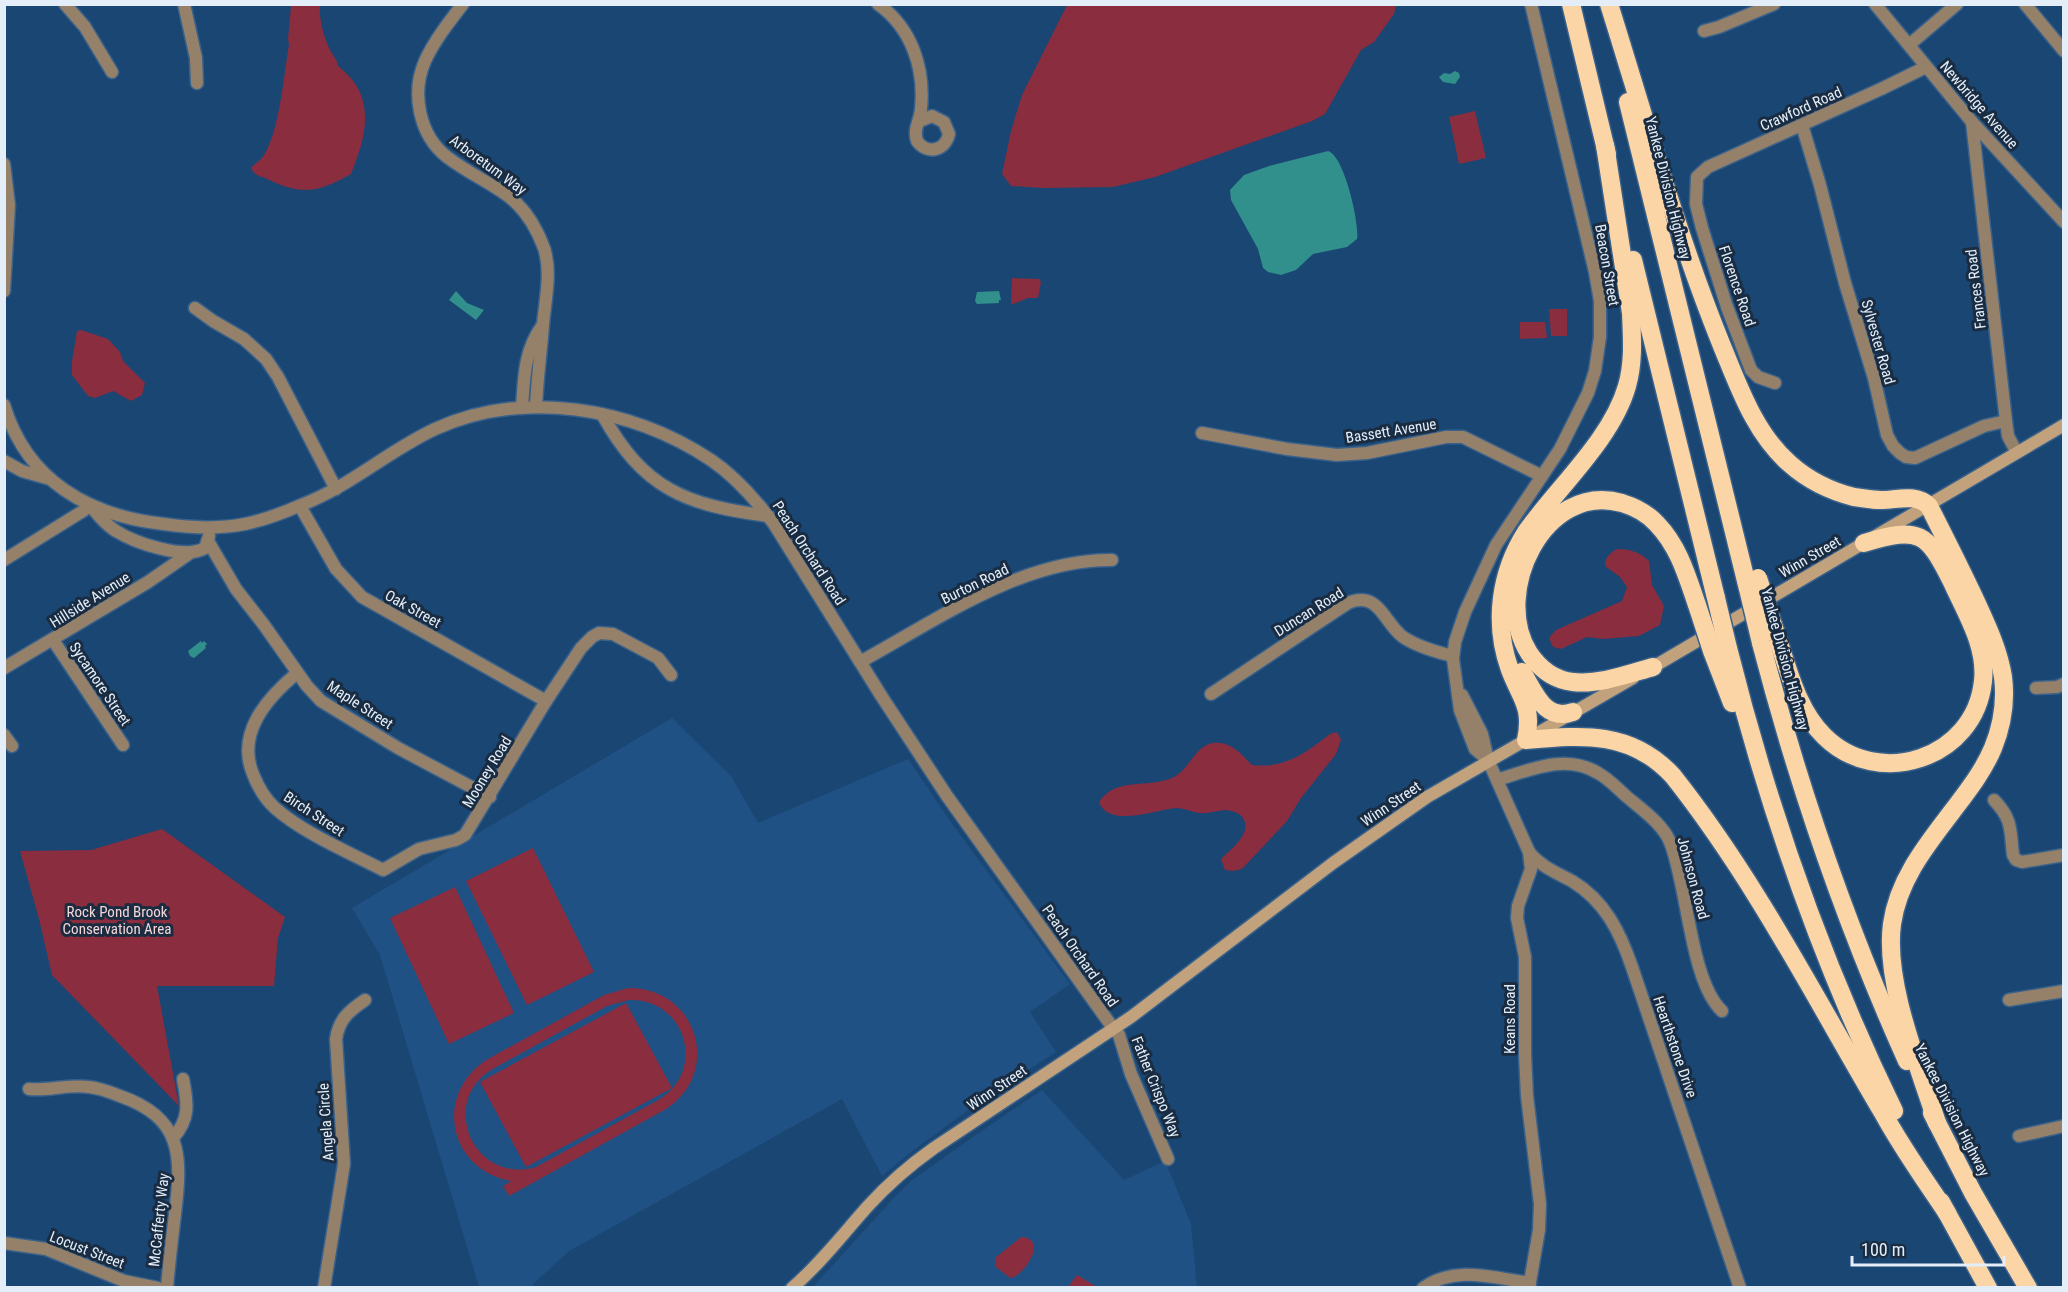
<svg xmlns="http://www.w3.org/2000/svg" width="2068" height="1292" viewBox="0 0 2068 1292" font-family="'Roboto Condensed',sans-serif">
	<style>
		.built { fill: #205184 }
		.green { fill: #892d3f; fill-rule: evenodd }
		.water { fill: #318f8c }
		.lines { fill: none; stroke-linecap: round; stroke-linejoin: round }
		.minor-casing { stroke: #3a6189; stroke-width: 15 }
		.tertiary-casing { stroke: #3a6189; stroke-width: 15 }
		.secondary-casing { stroke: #3a6189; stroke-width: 15 }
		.motorway-casing { stroke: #3a6189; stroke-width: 21 }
		.minor { stroke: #95816a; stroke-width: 12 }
		.tertiary { stroke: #95816a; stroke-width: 12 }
		.secondary { stroke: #c1a27d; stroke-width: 12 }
		.motorway { stroke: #fbd5a6; stroke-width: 18 }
		.motorway-bridge-casing { stroke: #3a6189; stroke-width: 21; stroke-linecap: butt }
		.motorway-bridge { stroke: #fbd5a6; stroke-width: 18 }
		.labels { text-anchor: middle; stroke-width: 6; stroke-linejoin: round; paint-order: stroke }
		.street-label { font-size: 15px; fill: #e4eef9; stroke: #192c41 }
		.park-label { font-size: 15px; fill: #f5d6d8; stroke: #192c41 }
	</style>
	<rect width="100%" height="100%" fill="#1a4674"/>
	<!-- built -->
	<g class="built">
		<polygon points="672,718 731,776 758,823 908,759 950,821 1070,984 1030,1012 1056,1052 986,1097 911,1152 882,1176 842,1099 569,1251 530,1287 479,1287 380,955 352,908"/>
		<polygon points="1042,1090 1124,1180 1165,1161 1191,1224 1197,1288 812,1288 892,1200 912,1180 970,1139"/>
	</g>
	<!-- green -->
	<g class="green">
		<path d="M291,5H320C319,20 323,34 329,48C332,55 337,58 338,66C377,96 367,134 351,174C316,193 302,196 265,178C258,175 255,176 251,168C254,164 258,162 261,159C279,139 284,72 289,45L288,39Z"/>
		<polygon points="1067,5 1067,4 1396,5 1394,14 1374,42 1361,50 1325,114 1312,121 1155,177 1113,187 1044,188 1011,186 1002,174 1011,131 1022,95"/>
		<polygon points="1475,111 1486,158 1459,164 1449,117"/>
		<polygon points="1012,278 1039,279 1041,282 1038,298 1028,298 1011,305"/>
		<polygon points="1549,309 1567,309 1567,336 1551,336"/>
		<polygon points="1520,322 1545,322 1547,338 1520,339"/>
		<polygon points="81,330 108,339 120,352 123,361 145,383 142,395 131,401 113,391 95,398 88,396 72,375 72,361 77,331"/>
		<path d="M1617,549C1630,549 1640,552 1649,561L1652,585L1664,606L1660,625L1639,636L1603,639L1587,637L1561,649L1553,647L1549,638L1556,630L1622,601L1627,587L1620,577L1605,566C1605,557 1610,553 1617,549Z"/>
		<path d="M1337,732L1341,740L1336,754L1301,798L1287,821L1242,869L1233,871L1225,870L1221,859C1230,850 1253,833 1243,818C1240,813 1233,811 1227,810C1218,810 1209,814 1199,813C1192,812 1184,808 1177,808C1157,809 1109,829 1099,802C1117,776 1146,789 1172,778C1190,770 1194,746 1213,743C1231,741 1241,754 1252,765C1284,769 1306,753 1330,734Z"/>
		<polygon points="162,829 285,917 278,938 274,986 157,986 179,1106 52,975 39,919 20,851 91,850"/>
		<polygon points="533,848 594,972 527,1005 466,881"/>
		<polygon points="455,887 514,1013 449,1044 390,918"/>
		<path d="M628,988C697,987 723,1072 666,1109L509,1196L503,1186L511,1181C448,1170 433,1093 488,1059L604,995ZM629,1000C685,998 707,1069 660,1099L536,1167C475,1185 438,1104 491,1070L607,1006Z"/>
		<polygon points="626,1003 672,1088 526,1167 480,1082"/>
		<path d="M1021,1237C1050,1238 1023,1277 1010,1278L996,1267L995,1258Z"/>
		<polygon points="1077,1275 1097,1287 1068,1287"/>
	</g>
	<!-- water -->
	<g class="water">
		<polygon points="1455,71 1459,73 1460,77 1455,84 1443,82 1439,77 1444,73 1450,74"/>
		<path d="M1328,151C1344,155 1360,224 1357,239L1347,247L1313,254L1296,270L1281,275L1268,272L1263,268L1258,249L1231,200L1230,190L1244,175L1269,166Z"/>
		<polygon points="456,291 467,303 484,310 476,320 449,300"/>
		<polygon points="999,291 1001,300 999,300 999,303 977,304 975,301 977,292"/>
		<polygon points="201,641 202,643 204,641 207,644 205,646 206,648 194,658 190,656 188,651"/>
	</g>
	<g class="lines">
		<!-- minor casing -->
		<g class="minor-casing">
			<g id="minor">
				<polyline points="65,4 85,27 112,72"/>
				<polyline points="184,4 196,58 197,83"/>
				<path d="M463,4C449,22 434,41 425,61C411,93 419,135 447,157C491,190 522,189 544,248C552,272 545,301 543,325C541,352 537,380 536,407"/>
				<path d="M878,4C912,28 925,69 921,109C920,121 913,129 917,141C927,155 945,151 949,134L944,122L932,116L920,121"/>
				<polyline points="1875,4 1972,122 2064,222"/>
				<polyline points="2025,4 2064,51"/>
				<polyline points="1704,31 1719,27 1774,4"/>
				<polyline points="1909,45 1957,4"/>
				<polyline points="1972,122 2006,421 2008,436 2016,451"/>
				<polyline points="1802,125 1820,185 1845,283 1874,378 1887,435 1893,446 1900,453 1906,457 1915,458 1984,426 2006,421"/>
				<polyline points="195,308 213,321 244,339 266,359 278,377 336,489"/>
				<polyline points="1775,383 1758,377 1751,370 1727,307 1702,228 1696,204 1697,177 1708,167 1881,89 1926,67"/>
				<path d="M522,408C524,378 524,351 542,326"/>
				<path d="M602,414C644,490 686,505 768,516"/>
				<polyline points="1202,433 1287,449 1337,455 1367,453 1446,437 1463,437 1542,476"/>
				<polyline points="4,461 22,471 50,479"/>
				<polyline points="300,506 336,569 362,597 546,701"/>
				<polyline points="208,541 236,589 264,625 307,686 321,701 398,748 490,797"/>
				<path d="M4,560L83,511L90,505C98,515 106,525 116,531C135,543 185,560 205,548L209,536"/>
				<polyline points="53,640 123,745"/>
				<path d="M860,662C937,620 1022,559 1112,560"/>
				<polyline points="4,668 148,582 190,553"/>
				<path d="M297,673C267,698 236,733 253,774C258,787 265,799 275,808C303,833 350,853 383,870L419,849L456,840L465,835L546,701L581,648L592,637L599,633L613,634L658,658L671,675"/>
				<polyline points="2036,688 2057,687 2064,684"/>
				<path d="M1211,694L1348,603C1379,590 1384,623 1403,637C1418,647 1436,652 1453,656"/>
				<polyline points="4,735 12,746"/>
				<polyline points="1488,760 1529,852 1531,869 1518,906 1517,918 1525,957 1525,1054 1527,1096 1540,1204 1539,1230 1529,1288"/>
				<path d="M1497,780C1530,770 1565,753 1598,773C1609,779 1617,788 1626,796C1641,809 1663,824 1670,842C1688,887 1690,981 1722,1011"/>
				<path d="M1994,800C2013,820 2010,830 2013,855L2016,860L2022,862L2064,855"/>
				<path d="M1529,852C1540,866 1557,873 1572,881C1605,901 1620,932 1632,967L1740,1288"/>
				<polyline points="2009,1000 2064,991"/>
				<polyline points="1113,1028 1119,1035 1131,1074 1168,1159"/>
				<path d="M29,1089C50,1091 69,1084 89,1087C100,1088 110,1092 120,1096C183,1118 182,1156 175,1214C172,1239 169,1263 167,1288"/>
				<polyline points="2019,1136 2064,1126"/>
				<path d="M173,1138C190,1119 188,1104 183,1079"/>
				<path d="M324,1288L344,1164L336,1039C339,1019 349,1011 365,1000"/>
				<path d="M1423,1288C1455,1265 1494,1278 1530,1283"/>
			</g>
		</g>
		<!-- tertiary casing -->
		<g class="tertiary-casing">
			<g id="tertiary">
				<polyline points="4,164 9,205 4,291"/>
				<path d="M4,405C27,481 89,516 164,524C191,528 219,529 245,524C264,520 283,513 301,505C349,487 388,451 435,429C523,389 631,407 711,460C736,477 756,500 774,524L882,697L947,796L1113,1028"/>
				<polyline points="1462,695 1482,734 1488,760"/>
				<polyline points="1488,760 1475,749 1460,710 1453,659 1455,642 1465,612 1496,545 1560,449 1588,393 1595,371 1600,337 1600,301 1595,272 1531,4"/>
				<polyline points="4,1243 46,1249 124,1281 158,1288"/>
			</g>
		</g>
		<!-- secondary casing -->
		<g class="secondary-casing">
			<g id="secondary">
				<polyline points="1648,670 2064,425"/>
				<path d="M792,1288C820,1264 843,1234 868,1206C888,1184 910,1165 934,1148L1131,1017L1333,863L1427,797L1633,678"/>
			</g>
		</g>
		<!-- motorway casing -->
		<g class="motorway-casing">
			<g id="motorway">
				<polyline points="1571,4 1607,154"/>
				<path d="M1609,4C1645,119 1677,235 1722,346C1739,387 1755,434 1790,464C1808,480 1830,491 1854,497C1863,498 1872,500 1881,500C1897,500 1916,493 1929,506C1946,540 1963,573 1979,608C1989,630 1999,652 2003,677C2006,701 2002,726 1993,748C1983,772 1966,793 1951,813C1925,847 1898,881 1892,924C1884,983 1919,1066 1937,1123"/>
				<polyline points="1628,102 1748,589"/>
				<path d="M1605,145L1631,313C1632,337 1634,362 1627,386C1612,439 1558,487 1526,532C1500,573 1493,623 1510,670C1521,699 1533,706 1526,740C1582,735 1631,730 1673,776C1756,881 1815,998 1883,1113C1902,1148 1925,1180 1947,1213"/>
				<polyline points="1633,260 1716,598"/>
				<path d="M1776,634C1788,668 1797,710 1824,736C1878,790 1975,759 1983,681C1987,646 1966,613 1952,582C1927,532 1920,526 1864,543"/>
				<path d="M1761,643C1799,789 1845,923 1907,1061"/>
				<path d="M1728,648C1768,808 1822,963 1894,1111"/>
				<polyline points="1712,651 1732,703"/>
				<path d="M1653,667C1628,674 1599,685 1573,682C1554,680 1539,668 1529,653C1491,593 1544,481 1622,503C1635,507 1648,514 1657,524C1679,547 1687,576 1697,605"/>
				<path d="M1522,672C1535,692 1544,722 1573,712"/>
				<polyline points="1932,1113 1973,1193 2028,1288"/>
				<polyline points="1941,1202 1988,1288"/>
			</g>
		</g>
		<!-- minor -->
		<use href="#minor" class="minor"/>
		<!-- tertiary -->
		<use href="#tertiary" class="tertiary"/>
		<!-- secondary -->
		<use href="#secondary" class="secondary"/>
		<!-- motorway -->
		<use href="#motorway" class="motorway"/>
		<!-- motorway-bridge casing -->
		<g class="motorway-bridge-casing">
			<g id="motorway-bridge">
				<polyline points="1758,578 1776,634"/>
				<polyline points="1748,589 1761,643"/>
				<polyline points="1716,598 1728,648"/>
				<polyline points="1697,605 1712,651"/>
			</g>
		</g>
		<!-- motorway-bridge -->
		<use href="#motorway-bridge" class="motorway-bridge"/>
	</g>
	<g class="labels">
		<!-- street labels -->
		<g class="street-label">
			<text transform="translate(1979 105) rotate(49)" y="5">Newbridge Avenue</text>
			<text transform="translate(1801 109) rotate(-24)" y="5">Crawford Road</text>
			<text transform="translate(488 165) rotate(36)" y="5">Arboretum Way</text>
			<text transform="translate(1668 188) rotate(76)" y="5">Yankee Division Highway</text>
			<text transform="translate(1607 265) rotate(80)" y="5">Beacon Street</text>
			<text transform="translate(1737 286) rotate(71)" y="5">Florence Road</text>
			<text transform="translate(1976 289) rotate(-97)" y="5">Frances Road</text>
			<text transform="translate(1878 342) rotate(74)" y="5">Sylvester Road</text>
			<text transform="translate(1391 431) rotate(-9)" y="5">Bassett Avenue</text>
			<text transform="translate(809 553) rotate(57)" y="5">Peach Orchard Road</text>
			<text transform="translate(1810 557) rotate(-30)" y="5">Winn Street</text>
			<text transform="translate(975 584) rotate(-26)" y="5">Burton Road</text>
			<text transform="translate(90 600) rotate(-32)" y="5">Hillside Avenue</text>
			<text transform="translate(413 609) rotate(29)" y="5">Oak Street</text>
			<text transform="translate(1309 612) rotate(-32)" y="5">Duncan Road</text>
			<text transform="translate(1785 659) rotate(75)" y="5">Yankee Division Highway</text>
			<text transform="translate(100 684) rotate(56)" y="5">Sycamore Street</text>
			<text transform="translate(360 705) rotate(33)" y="5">Maple Street</text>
			<text transform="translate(487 772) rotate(-59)" y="5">Mooney Road</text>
			<text transform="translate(1391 804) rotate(-34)" y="5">Winn Street</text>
			<text transform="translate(314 814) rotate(33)" y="5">Birch Street</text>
			<text transform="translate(1693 878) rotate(75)" y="5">Johnson Road</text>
			<text transform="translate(1080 956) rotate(55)" y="5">Peach Orchard Road</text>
			<text transform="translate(1510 1019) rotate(-90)" y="5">Keans Road</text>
			<text transform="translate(1675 1047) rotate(71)" y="5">Hearthstone Drive</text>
			<text transform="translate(1156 1087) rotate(68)" y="5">Father Crispo Way</text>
			<text transform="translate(997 1088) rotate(-34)" y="5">Winn Street</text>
			<text transform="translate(1952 1110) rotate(63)" y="5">Yankee Division Highway</text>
			<text transform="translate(326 1122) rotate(-94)" y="5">Angela Circle</text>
			<text transform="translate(159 1220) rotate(-84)" y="5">McCafferty Way</text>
			<text transform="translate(87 1250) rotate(21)" y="5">Locust Street</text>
		</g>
		<!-- park labels -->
		<g class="park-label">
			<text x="117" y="917">Rock Pond Brook<tspan x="117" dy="17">Conservation Area</tspan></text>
		</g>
	</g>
	<!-- border -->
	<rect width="2068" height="1292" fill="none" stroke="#e4eef9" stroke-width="12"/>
	<!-- scale -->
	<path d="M1852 1256v9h152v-9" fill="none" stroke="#e4eef9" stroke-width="3"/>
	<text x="1861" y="1256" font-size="18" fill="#e4eef9" stroke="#192c41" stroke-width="4.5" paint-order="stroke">100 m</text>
</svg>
